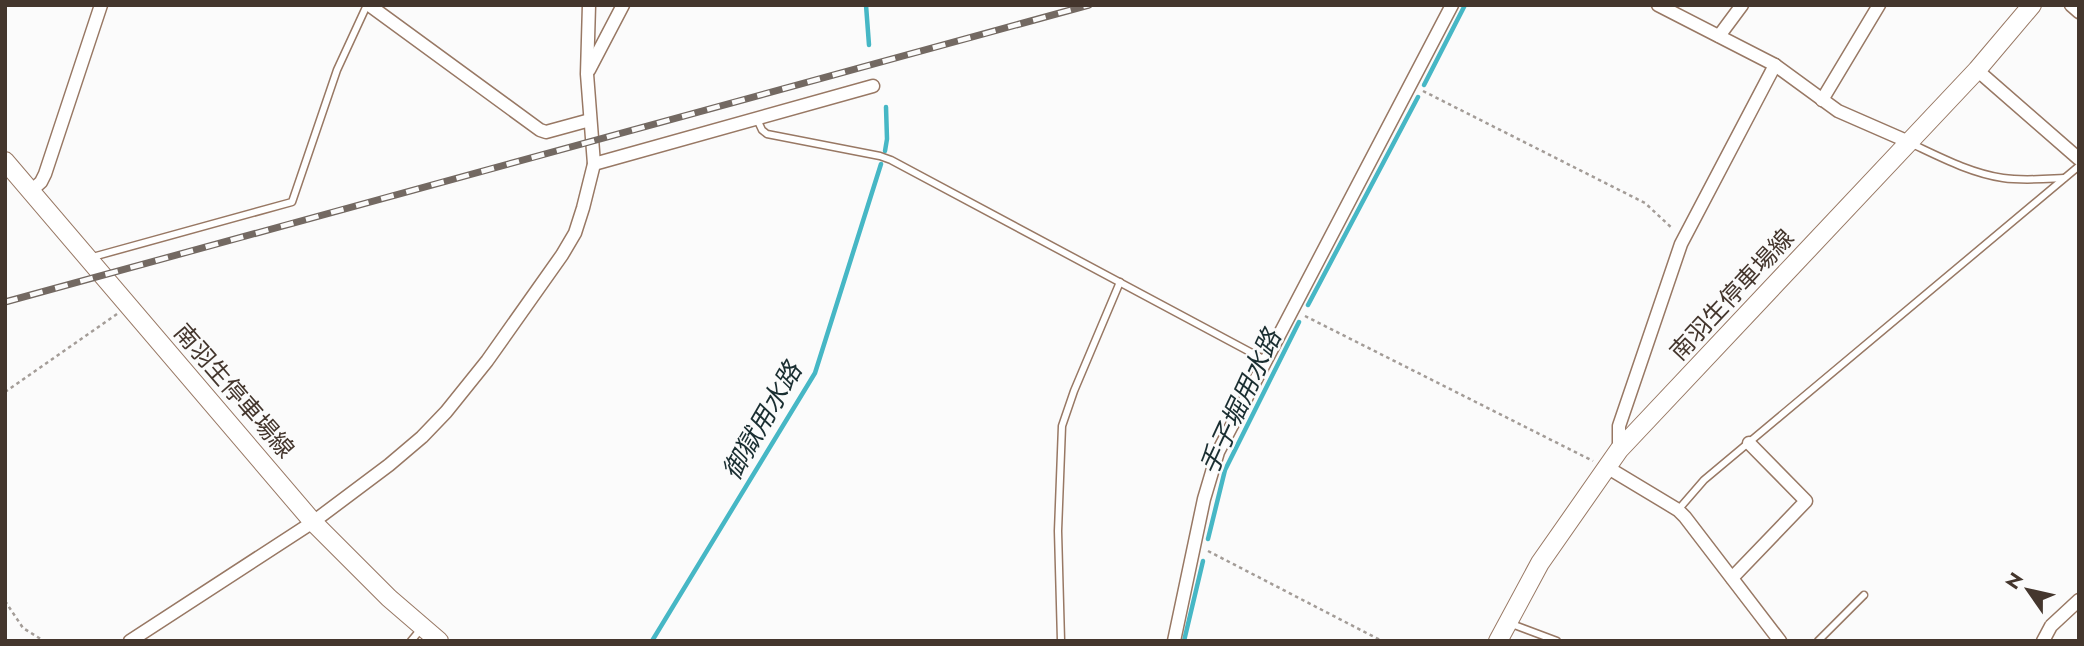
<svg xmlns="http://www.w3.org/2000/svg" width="2084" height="646" viewBox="0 0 2084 646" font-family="Jost,'Noto Sans JP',sans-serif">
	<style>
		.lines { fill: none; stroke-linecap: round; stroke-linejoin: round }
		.stream { stroke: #46b7c5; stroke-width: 4.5 }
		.lane-casing { stroke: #987864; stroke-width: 9 }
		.street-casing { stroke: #987864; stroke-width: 15 }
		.secondary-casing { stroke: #987864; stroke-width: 20 }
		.path { stroke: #a39c97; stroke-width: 2.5; stroke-dasharray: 3.5 3.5; stroke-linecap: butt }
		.lane { stroke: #fff; stroke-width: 6 }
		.street { stroke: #fff; stroke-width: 12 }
		.secondary { stroke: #fff; stroke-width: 18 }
		.rail-casing { stroke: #736962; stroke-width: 7 }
		.rail { stroke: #fbfbfb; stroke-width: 4.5; stroke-dasharray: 13; stroke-linecap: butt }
		.labels { text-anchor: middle; stroke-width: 5; stroke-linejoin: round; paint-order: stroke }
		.street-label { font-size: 24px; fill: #44362d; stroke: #fbfbfb }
		.water-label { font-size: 26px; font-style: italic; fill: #1a2e31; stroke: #fbfbfb }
	</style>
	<rect width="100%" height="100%" fill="#fbfbfb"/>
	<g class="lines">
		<!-- stream -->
		<g class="stream">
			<polyline points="866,5 869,45"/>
			<polyline points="1424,85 1465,5"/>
			<polyline points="885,151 887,139 886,107"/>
			<polyline points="1308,305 1418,97"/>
			<polyline points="1208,539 1225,470 1299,322"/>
			<polyline points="652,641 815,373 881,164"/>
			<polyline points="1184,641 1203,561"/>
		</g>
		<!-- lane casing -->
		<g class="lane-casing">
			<g id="lane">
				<polyline points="757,119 762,130 767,134 880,156 891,160 1265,360"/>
				<path d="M1910,143C1940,157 1970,173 2003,178C2023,181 2044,179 2064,178"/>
				<polyline points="89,258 292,202 337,70 367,5"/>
				<polyline points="1678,510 1704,480 2079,166"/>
				<polyline points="1509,623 1557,641"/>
				<polyline points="411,641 421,629"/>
				<polyline points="1061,641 1058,531 1062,426 1074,391 1120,282"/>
				<polyline points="1818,641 1864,595"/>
			</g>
		</g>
		<!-- street casing -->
		<g class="street-casing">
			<g id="street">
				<polyline points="369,5 540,130 546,132 590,120"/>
				<polyline points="1658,5 1775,65 1838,111 1909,142"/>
				<polyline points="2071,5 2079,12"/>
				<polyline points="1719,36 1742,5"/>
				<polyline points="589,70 623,5"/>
				<polyline points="1977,70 2079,159"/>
				<polyline points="1822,100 1879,5"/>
				<polyline points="594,164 873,86"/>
				<polyline points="32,190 41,182 45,174 101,5"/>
				<polyline points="1619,450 1619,426 1681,244 1775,65"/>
				<polyline points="1605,466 1678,510 1685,517 1780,641"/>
				<polyline points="1732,578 1806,501 1749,443"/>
				<polyline points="130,641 313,522 389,465 422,437 446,412 487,361 562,255 575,233 583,208 594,164 587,74 589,5"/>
				<polyline points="1174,641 1204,499 1218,452 1452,5"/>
				<polyline points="2043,641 2051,626 2079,600"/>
			</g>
		</g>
		<!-- secondary casing -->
		<g class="secondary-casing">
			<g id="secondary">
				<polyline points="5,161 313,522 389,598 439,641"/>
				<polyline points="1498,641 1540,563 1619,450 1977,70 2032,5"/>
			</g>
		</g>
		<!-- path -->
		<g class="path">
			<polyline points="1423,91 1645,203 1673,229"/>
			<polyline points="1305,316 1593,461"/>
			<polyline points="5,392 117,314"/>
			<polyline points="1208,551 1382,641"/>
			<polyline points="5,601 23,628 44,641"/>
		</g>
		<!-- lane -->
		<use href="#lane" class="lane"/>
		<!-- street -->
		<use href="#street" class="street"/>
		<!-- secondary -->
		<use href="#secondary" class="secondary"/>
		<!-- rail casing -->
		<g class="rail-casing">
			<polyline id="rail" points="5,302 1089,5"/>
		</g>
		<!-- rail -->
		<use href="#rail" class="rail"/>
	</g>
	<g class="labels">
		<!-- street labels -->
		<g class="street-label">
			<text transform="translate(1732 295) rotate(-47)" y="8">南羽生停車場線</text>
			<text transform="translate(234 391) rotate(49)" y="8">南羽生停車場線</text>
		</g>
		<!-- water labels -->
		<g class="water-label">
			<text transform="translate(1240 402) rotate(-65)" y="9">手子堀用水路</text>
			<text transform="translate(762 421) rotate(-60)" y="9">御獄用水路</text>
		</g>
	</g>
	<!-- border -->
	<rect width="2084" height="646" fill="none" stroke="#44362d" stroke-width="14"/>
	<!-- north arrow -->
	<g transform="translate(2028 590) rotate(304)" stroke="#fbfbfb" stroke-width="5" paint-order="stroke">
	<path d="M0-5L12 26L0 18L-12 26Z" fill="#44362d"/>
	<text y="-10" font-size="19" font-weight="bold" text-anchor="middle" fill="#44362d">N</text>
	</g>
</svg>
